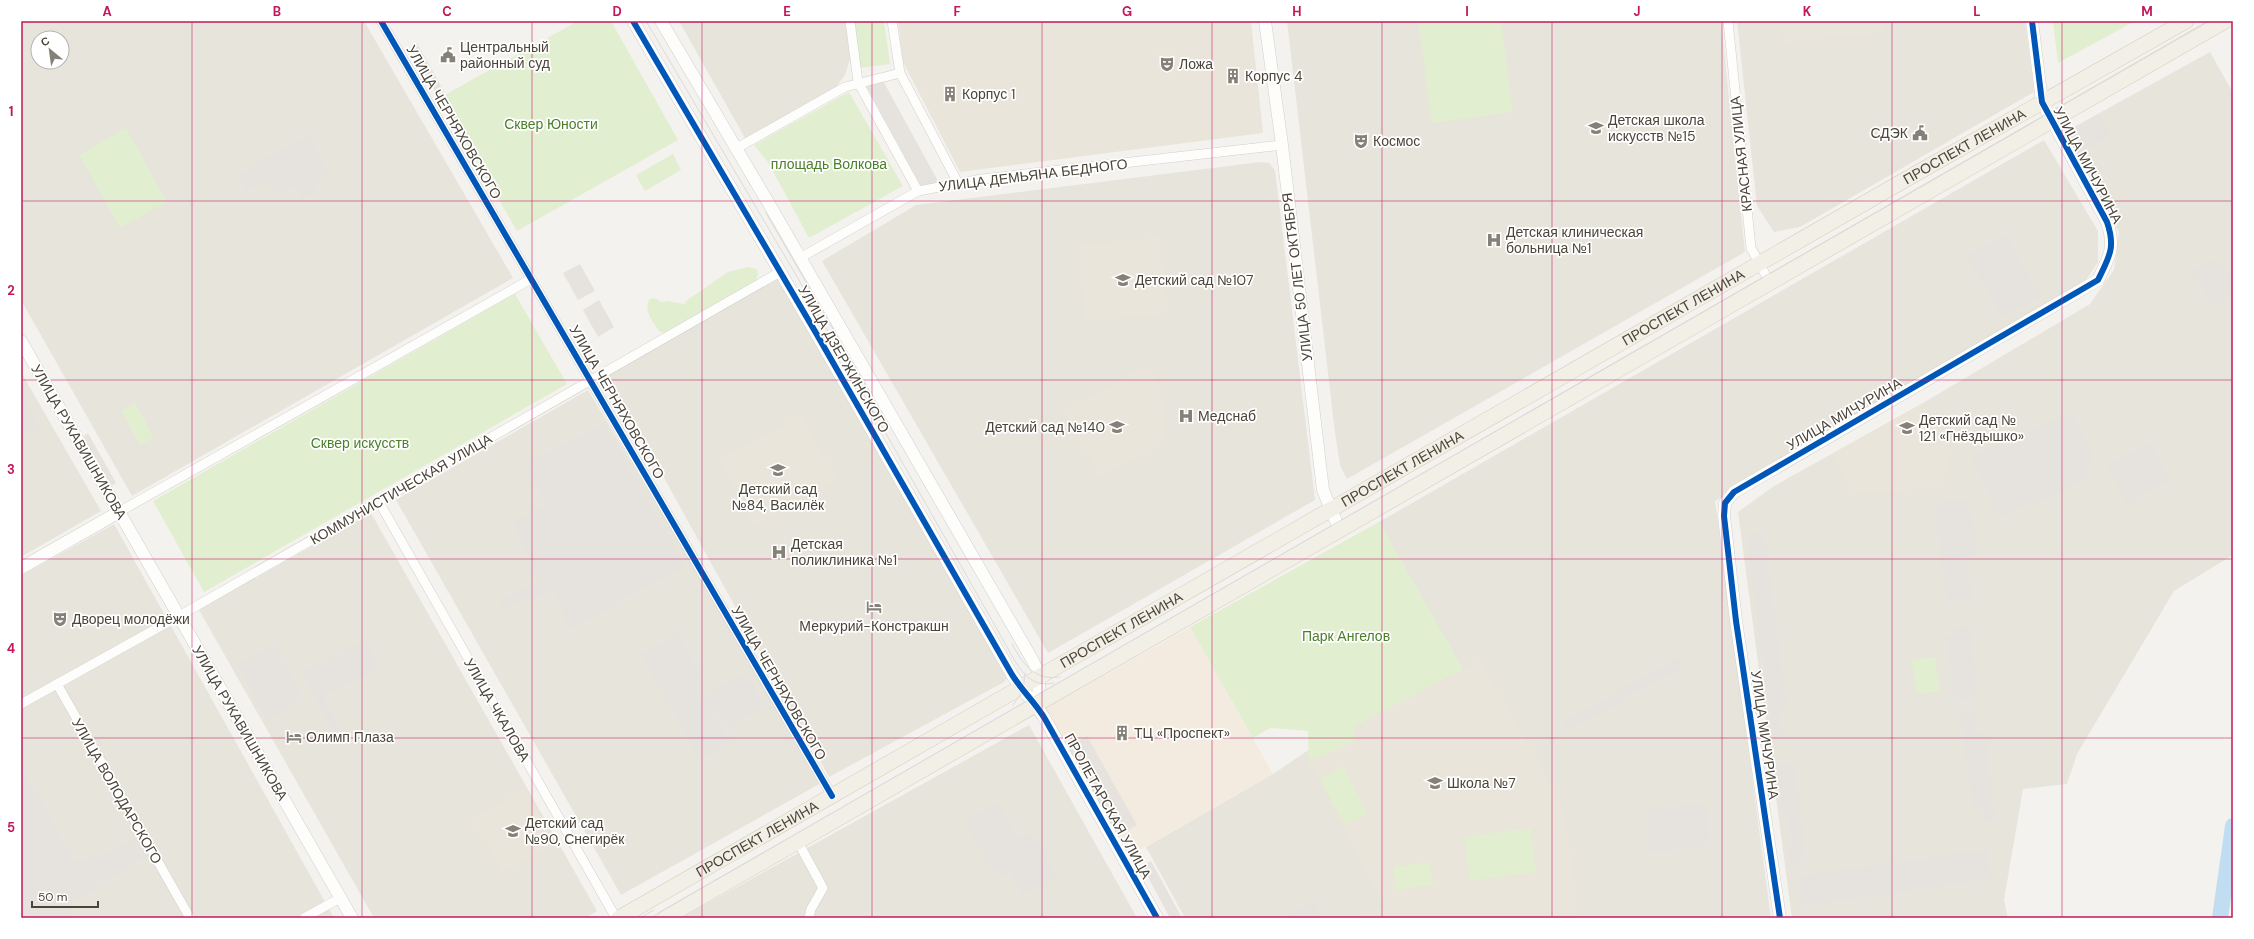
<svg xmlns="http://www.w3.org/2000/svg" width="2254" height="939" viewBox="0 0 2254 939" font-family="'DM Sans',sans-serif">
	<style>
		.residential { fill: #e7e4dc; fill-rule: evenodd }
		.commercial { fill: #f3ebdf }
		.industrial { fill: #e6e2de }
		.education { fill: #eae5da }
		.green { fill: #e1eecf }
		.parking { fill: #e6e3df }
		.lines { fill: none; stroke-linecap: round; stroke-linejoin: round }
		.river { stroke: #c0ddf1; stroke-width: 16 }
		.minor-casing { stroke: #d2d0cb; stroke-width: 10 }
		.tertiary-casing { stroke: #d2d0cb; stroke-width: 13 }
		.primary-casing { stroke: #d6cebb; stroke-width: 16 }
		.minor { stroke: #fdfdfc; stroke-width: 9 }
		.tertiary { stroke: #fdfdfc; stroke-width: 12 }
		.primary { stroke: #f2efe6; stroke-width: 15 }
		.tram { stroke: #dbdbda; stroke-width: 1 }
		.cycleway-casing { stroke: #fff; stroke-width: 8 }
		.cycleway { stroke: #0057b8; stroke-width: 6 }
		.grid { fill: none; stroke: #c2185b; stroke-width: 1; stroke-opacity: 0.55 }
		.labels { text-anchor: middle; stroke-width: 3.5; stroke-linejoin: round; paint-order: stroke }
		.poi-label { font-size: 14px; fill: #4b4439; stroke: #fff; text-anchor: start }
		.street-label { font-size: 14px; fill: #4b4439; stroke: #fff }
		.park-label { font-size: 14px; fill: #4a7f2a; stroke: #fff }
		.neatline { fill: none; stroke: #c2185b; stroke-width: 1.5 }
		.grid-label { font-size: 13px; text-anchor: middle; font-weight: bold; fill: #c2185b }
	</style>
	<rect width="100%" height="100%" fill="#f4f2ee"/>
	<!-- residential -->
	<g class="residential">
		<path d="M21,21H364L513,278L132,496L21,300ZM38,38H62V62H38Z"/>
		<polygon points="679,21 845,21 850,59 845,75 836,87 745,138"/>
		<polygon points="1287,21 1721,21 1745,252 1347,479 1340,465 1335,433"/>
		<polygon points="1737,21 2025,21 2034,92 1800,227 1774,232 1757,206"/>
		<polygon points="2210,52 2233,93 2233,555 2174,591 2077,754 2067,784 2023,789 2004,900 2008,918 1792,918 1738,512 1774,486 1923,403 2090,304 2114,270 2119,232 2065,132"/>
		<polygon points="2044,140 2098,231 2098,262 2084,283 1715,501 1771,918 1185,918 1146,847 1273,774 1307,751 1462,669 1379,522"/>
		<polygon points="1261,162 1269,163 1275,170 1315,500 1048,653 822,261 916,205"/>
		<polygon points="780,272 1011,673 1004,682 829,777 609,378 604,374"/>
		<polygon points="21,372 101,511 21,557"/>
		<polygon points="588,390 823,782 621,895 396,500"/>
		<polygon points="371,513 597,911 586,918 374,918 199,610"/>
		<polygon points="114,524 334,918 21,918 21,576"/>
		<polygon points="1029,725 1137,918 681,918"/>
	</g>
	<!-- commercial -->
	<polygon class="commercial" points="1190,627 1273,774 1129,856 1045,709"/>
	<!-- industrial -->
	<g class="industrial">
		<polygon points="307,135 329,173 314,182 319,190 302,200 293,185 276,195 267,180 246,192 237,176"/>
		<polygon points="2006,234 2041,297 2003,319 1967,256"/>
		<polygon points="2073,412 2092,453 2086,481 1998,518 1972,455"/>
		<polygon points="603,423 685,565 568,631 556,591 501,609 499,600 540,582 513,522 545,505 526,465"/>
		<polygon points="678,633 705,682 699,686 730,742 700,759 641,654"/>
		<polygon points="1678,657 1683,666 1569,731 1564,722"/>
		<polygon points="21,767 75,861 106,853 137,837 147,855 67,906 74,918 21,918"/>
		<polygon points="997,802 1018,839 1032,832 1056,876 1022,895 1009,872 997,879 964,820"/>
		<polygon points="1706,803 1711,846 1650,853 1645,810"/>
		<polygon points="1317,902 1319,918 1282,918"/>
	</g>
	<!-- education -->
	<g class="education">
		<polygon points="898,21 1251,21 1263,133 960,172 903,62"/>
		<polygon points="1781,21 1882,21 1884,32 1783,43"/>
		<polygon points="1159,237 1168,313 1086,322 1078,246"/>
		<polygon points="1146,365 1161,385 1164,442 1100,477 1063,413"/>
		<polygon points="1923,403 1952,454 1942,488 1853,493 1832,454"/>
		<polygon points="801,415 837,479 755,526 719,461"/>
		<polygon points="1480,660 1562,804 1575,884 1577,918 1359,918 1359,915 1385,906 1309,762 1307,751"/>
		<polygon points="524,789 555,844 503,873 472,818"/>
	</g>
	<!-- green -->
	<g class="green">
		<polygon points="578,21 611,21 678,140 517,231 441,97"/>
		<polygon points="854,21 884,21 890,64 859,68"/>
		<polygon points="1418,21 1501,21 1513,112 1432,123"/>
		<polygon points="2053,21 2135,21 2058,63"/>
		<polygon points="849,92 903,186 809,238 768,162 754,145"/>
		<polygon points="126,128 167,202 120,228 79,155"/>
		<polygon points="673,154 681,170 645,191 636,175"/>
		<path d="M748,267L756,269L758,273L756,282L667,333L660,332C654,323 642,310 650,299L654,298L662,302L667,301L685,304L686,301L728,272Z"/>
		<polygon points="515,294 567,384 204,592 153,501"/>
		<polygon points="135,403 154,437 140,445 121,411"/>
		<polygon points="1379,522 1463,669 1353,727 1356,741 1309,762 1308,731 1270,728 1253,738 1190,627"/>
		<polygon points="1935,657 1940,691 1917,694 1912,660"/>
		<polygon points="1343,766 1368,813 1345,825 1320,779"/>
		<polygon points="1530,828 1536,872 1470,881 1464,837"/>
		<polygon points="1430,862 1433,885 1396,890 1393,867"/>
	</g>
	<!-- parking -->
	<g class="parking">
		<polygon points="417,43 445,93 438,97 410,47"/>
		<polygon points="882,79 939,183 921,186 867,87"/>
		<polygon points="2100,115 2111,135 2084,150 2073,129"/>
		<polygon points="2207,260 2223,266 2233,284 2233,294 2212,307 2191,271"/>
		<polygon points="580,264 595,291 578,300 563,273"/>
		<polygon points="599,300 614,327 598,337 583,310"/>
		<polygon points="21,392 41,427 29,434 21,420"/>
		<polygon points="88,433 116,483 111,486 83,437"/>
		<polygon points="2150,443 2171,480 2128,504 2108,466"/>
		<polygon points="1965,499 1973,519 1977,555 1967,557 1971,600 1947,603 1934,504"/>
		<polygon points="1764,532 1787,707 1779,709 1783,736 1773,737 1746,534"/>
		<polygon points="1969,626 1978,694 1972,695 1972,699 1955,702 1946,636 1953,635 1952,628"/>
		<polygon points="366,641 380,668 324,696 349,746 342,749 303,672"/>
		<polygon points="274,645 304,699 267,720 237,665"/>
		<polygon points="745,674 764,707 727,729 707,695"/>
		<polygon points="1974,710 1976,731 1984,731 1995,821 1984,822 1982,807 1973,808 1960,712"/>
		<polygon points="1087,736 1137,825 1118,836 1067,747"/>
		<polygon points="1794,762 1806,861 1789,863 1787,846 1791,846 1788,818 1782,818 1775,764"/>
		<polygon points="1987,850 1991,879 1801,906 1797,876"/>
		<polygon points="1151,861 1182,918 1170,918 1142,866"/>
	</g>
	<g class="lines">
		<!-- river -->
		<polyline class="river" points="2220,918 2233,826"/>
		<!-- minor casing -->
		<g class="minor-casing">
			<g id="minor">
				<polyline points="381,21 832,796"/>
				<polyline points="850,21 858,82 918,191"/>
				<polyline points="892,21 900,73 958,183"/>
				<polyline points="1728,21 1751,248 1770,283"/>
				<polyline points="737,148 845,87 900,73"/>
				<polyline points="800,258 918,191 982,179 1282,145"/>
				<polyline points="379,502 616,918"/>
				<polyline points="119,512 531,279"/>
				<polyline points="57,684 190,918"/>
				<polyline points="21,704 179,616 780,272"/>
				<polyline points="798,842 823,888 811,909 809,918"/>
				<polyline points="304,918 340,898"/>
			</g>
		</g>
		<!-- tertiary casing -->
		<g class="tertiary-casing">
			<g id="tertiary">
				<path d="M633,21L816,333L1011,673C1021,690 1035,702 1045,719L1157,918"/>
				<polyline points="661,21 772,209 1033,661 1040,676 1037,705"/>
				<polyline points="1265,21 1282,145 1323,490 1340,531"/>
				<polyline points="21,341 352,918"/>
				<polyline points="21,568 119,512"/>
				<path d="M1780,918L1736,621L1724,516L1725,503L1734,492L2098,280C2109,257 2116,248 2107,222L2042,102L2032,21"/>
			</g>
		</g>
		<!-- primary casing -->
		<g class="primary-casing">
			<g id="primary">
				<path id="s1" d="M619,918L1917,173L2186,21"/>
				<polyline points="665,918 2225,21"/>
			</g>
		</g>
		<!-- minor -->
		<use href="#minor" class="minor"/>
		<!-- tertiary -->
		<use href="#tertiary" class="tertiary"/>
		<!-- primary -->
		<use href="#primary" class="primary"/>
		<!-- tram -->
		<g class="tram">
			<path d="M646,21L796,275L1015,661C1025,676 1033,687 1054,683"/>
			<polyline points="766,213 881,412"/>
			<path d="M1012,644C1023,664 1034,681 1060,677"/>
			<polyline points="1013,705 1023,691 1025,673"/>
			<polyline points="640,918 654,910"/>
			<polyline points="650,918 2208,21"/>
		</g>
		<!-- cycleway casing -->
		<g class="cycleway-casing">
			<g id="cycleway">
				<polyline points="381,21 832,796"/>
				<path d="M633,21L816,333L1011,673C1021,690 1035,702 1045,719L1157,918"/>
				<path d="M1780,918L1736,621L1724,516L1725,503L1734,492L2098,280C2109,257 2116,248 2107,222L2042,102L2032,21"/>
			</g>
		</g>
		<!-- cycleway -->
		<use href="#cycleway" class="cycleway"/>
	</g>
	<!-- grid -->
	<path class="grid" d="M192,21V918M362,21V918M532,21V918M702,21V918M872,21V918M1042,21V918M1212,21V918M1382,21V918M1552,21V918M1722,21V918M1892,21V918M2062,21V918M21,201H2233M21,380H2233M21,559H2233M21,738H2233"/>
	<!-- icons -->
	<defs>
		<g id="civic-bare" transform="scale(1.2)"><path d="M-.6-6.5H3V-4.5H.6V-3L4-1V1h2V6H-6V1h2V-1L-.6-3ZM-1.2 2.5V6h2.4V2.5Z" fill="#868178" stroke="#fff" stroke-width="2.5" paint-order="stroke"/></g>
		<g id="theatre-bare" transform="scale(1.2)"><path d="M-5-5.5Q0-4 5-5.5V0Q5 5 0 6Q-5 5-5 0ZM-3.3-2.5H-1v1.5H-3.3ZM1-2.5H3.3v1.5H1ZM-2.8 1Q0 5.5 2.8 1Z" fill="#868178" stroke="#fff" stroke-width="2.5" paint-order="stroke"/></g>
		<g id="building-bare" transform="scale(1.2)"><path d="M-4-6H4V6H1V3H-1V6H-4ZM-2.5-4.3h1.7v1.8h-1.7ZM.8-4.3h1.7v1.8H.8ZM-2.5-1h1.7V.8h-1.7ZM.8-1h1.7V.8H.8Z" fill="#868178" stroke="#fff" stroke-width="2.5" paint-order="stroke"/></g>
		<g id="school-bare" transform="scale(1.2)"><path d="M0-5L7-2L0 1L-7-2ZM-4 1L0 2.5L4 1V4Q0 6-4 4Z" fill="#868178" stroke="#fff" stroke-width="2.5" paint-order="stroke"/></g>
		<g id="hospital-bare" transform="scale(1.2)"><path d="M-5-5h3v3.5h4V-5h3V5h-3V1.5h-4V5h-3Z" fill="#868178" stroke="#fff" stroke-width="2.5" paint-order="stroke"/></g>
		<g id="hotel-bare" transform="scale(1.2)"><path d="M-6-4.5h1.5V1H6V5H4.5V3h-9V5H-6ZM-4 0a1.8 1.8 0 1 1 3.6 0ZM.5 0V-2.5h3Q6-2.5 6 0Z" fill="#868178" stroke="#fff" stroke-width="2.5" paint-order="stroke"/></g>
	</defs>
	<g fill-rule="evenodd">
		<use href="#civic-bare" x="448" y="55"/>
		<use href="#theatre-bare" x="1167" y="64"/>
		<use href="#building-bare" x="1233" y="76"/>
		<use href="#building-bare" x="950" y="94"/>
		<use href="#school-bare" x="1596" y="128"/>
		<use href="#civic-bare" x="1920" y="133"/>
		<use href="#theatre-bare" x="1361" y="141"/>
		<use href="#hospital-bare" x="1494" y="240"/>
		<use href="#school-bare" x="1123" y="280"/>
		<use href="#hospital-bare" x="1186" y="416"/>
		<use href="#school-bare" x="1117" y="427"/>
		<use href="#school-bare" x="1907" y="428"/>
		<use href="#school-bare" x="778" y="470"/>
		<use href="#hospital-bare" x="779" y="552"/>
		<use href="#hotel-bare" x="874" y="607"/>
		<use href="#theatre-bare" x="60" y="619"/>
		<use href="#building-bare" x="1122" y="733"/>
		<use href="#hotel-bare" x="294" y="737"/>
		<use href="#school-bare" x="1435" y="783"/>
		<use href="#school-bare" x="513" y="831"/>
	</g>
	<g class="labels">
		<!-- poi labels -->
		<g class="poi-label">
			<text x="460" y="52">Центральный<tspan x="460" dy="16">районный суд</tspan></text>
			<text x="1179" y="69">Ложа</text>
			<text x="1245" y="81">Корпус 4</text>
			<text x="962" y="99">Корпус 1</text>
			<text x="1608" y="125">Детская школа<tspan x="1608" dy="16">искусств №15</tspan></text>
			<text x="1908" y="138" text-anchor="end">СДЭК</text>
			<text x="1373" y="146">Космос</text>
			<text x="1506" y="237">Детская клиническая<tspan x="1506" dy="16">больница №1</tspan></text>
			<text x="1135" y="285">Детский сад №107</text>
			<text x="1198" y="421">Медснаб</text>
			<text x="1919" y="425">Детский сад №<tspan x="1919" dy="16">121 «Гнёздышко»</tspan></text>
			<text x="1105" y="432" text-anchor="end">Детский сад №140</text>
			<text x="778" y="494" text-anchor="middle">Детский сад<tspan x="778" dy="16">№84, Василёк</tspan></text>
			<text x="791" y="549">Детская<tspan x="791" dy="16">поликлиника №1</tspan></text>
			<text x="72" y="624">Дворец молодёжи</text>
			<text x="874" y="631" text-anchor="middle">Меркурий-Констракшн</text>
			<text x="1134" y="738">ТЦ «Проспект»</text>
			<text x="306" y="742">Олимп Плаза</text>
			<text x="1447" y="788">Школа №7</text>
			<text x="525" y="828">Детский сад<tspan x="525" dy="16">№90, Снегирёк</tspan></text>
		</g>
		<!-- street labels -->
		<g class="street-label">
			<text transform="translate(454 122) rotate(60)" y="5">УЛИЦА ЧЕРНЯХОВСКОГО</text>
			<text dy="5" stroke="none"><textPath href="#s1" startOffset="1551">ПРОСПЕКТ ЛЕНИНА</textPath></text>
			<text transform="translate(1741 154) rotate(-96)" y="5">КРАСНАЯ УЛИЦА</text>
			<text transform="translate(2088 165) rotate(62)" y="5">УЛИЦА МИЧУРИНА</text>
			<text transform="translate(1033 175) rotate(-7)" y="5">УЛИЦА ДЕМЬЯНА БЕДНОГО</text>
			<text transform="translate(1297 277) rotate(-97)" y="5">УЛИЦА 50 ЛЕТ ОКТЯБРЯ</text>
			<text dy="5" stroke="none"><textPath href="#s1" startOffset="1227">ПРОСПЕКТ ЛЕНИНА</textPath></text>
			<text transform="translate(844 359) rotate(60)" y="5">УЛИЦА ДЗЕРЖИНСКОГО</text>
			<text transform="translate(617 402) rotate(60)" y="5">УЛИЦА ЧЕРНЯХОВСКОГО</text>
			<text transform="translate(1844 414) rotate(-30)" y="5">УЛИЦА МИЧУРИНА</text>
			<text transform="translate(79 442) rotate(60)" y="5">УЛИЦА РУКАВИШНИКОВА</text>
			<text dy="5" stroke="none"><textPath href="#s1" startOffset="903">ПРОСПЕКТ ЛЕНИНА</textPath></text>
			<text transform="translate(401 489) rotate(-30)" y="5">КОММУНИСТИЧЕСКАЯ УЛИЦА</text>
			<text dy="5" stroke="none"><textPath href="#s1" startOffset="579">ПРОСПЕКТ ЛЕНИНА</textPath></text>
			<text transform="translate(779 683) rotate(60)" y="5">УЛИЦА ЧЕРНЯХОВСКОГО</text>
			<text transform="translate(497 710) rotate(60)" y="5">УЛИЦА ЧКАЛОВА</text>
			<text transform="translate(240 723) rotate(60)" y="5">УЛИЦА РУКАВИШНИКОВА</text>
			<text transform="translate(1765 735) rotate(82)" y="5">УЛИЦА МИЧУРИНА</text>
			<text transform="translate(117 791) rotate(60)" y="5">УЛИЦА ВОЛОДАРСКОГО</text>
			<text transform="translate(1108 806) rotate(61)" y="5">ПРОЛЕТАРСКАЯ УЛИЦА</text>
			<text dy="5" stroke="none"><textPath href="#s1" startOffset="159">ПРОСПЕКТ ЛЕНИНА</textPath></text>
		</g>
		<!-- park labels -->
		<g class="park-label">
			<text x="551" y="129">Сквер Юности</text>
			<text x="829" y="169">площадь Волкова</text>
			<text x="360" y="448">Сквер искусств</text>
			<text x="1346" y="641">Парк Ангелов</text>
		</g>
	</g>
	<!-- border -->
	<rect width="2254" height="939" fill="none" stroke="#ffffff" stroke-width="44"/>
	<!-- north arrow -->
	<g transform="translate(50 50) rotate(331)"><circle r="19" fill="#ffffff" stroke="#b7b4b0"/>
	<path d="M0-3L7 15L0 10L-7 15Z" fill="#868178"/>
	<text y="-6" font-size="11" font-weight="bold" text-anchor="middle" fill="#4b4439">С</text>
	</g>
	<!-- scale -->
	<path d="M32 901v6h66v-6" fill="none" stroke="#4b4439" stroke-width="2"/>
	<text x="38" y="901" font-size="12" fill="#4b4439" stroke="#ffffff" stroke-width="3" paint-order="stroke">50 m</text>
	<rect x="22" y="22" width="2210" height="895" class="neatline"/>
	<g class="grid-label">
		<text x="107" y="16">A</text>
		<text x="277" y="16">B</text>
		<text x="447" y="16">C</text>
		<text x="617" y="16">D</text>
		<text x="787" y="16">E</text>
		<text x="957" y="16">F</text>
		<text x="1127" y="16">G</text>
		<text x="1297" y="16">H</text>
		<text x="1467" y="16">I</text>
		<text x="1637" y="16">J</text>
		<text x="1807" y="16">K</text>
		<text x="1977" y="16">L</text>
		<text x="2147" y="16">M</text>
		<text x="11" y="116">1</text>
		<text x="11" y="295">2</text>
		<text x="11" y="474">3</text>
		<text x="11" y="653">4</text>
		<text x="11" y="832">5</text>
	</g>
</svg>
